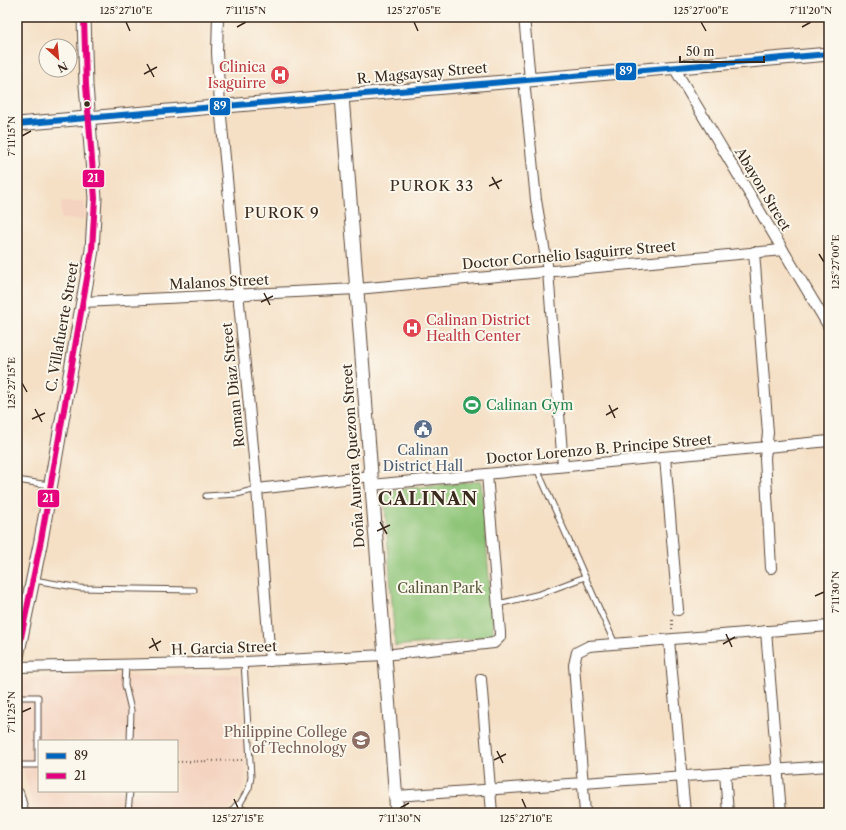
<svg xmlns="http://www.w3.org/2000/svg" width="846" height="830" viewBox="0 0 846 830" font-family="'Libre Caslon Text',serif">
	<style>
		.built { fill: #f4d3c0; fill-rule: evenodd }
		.green { fill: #8dc477; stroke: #64774a }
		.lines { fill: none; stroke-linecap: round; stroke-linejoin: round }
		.lane-casing { stroke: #574537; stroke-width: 7 }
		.street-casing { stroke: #574537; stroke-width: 12 }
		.secondary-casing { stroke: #574537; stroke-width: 15 }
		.path { stroke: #574537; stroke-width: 2; stroke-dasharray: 1 3; stroke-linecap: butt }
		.lane { stroke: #fff; stroke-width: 5 }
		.street { stroke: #fff; stroke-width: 10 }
		.secondary { stroke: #fff; stroke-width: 13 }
		.bus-1-casing { stroke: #fbf7ec; stroke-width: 9 }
		.bus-2-casing { stroke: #fbf7ec; stroke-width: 9 }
		.bus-1 { stroke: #0065bd; stroke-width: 6 }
		.bus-2 { stroke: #e5007d; stroke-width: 6 }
		.ticks { fill: none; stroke: #3b2a1e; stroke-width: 1.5 }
		.bus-dot { fill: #3b2a1e; stroke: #fbf7ec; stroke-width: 1.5 }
		.labels { text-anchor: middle; stroke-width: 4; stroke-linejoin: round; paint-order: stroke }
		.health-label { font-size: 14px; fill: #be3a42; stroke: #fbf7ec; text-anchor: end }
		.street-label { font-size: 14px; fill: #3b2a1e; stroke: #fbf7ec }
		.leisure-label { font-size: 14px; fill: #27864d; stroke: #fbf7ec; text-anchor: start }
		.service-label { font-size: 14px; fill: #4e5e75; stroke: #fbf7ec }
		.park-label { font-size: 14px; fill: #545839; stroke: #fbf7ec }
		.education-label { font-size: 14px; fill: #785e54; stroke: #fbf7ec; text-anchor: end }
		.neighbourhood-label { font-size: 15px; letter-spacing: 1px; fill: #3b2a1e; stroke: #fbf7ec }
		.district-label { font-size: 18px; font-weight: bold; letter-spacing: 1px; fill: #3b2a1e; stroke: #fbf7ec }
		.line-badge { stroke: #fbf7ec; stroke-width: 1.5 }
		.badge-label { font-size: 11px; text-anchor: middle; font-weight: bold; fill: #fff }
		.neatline { fill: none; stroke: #3b2a1e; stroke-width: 1.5 }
		.ticks-label { font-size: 10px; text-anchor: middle; fill: #3b2a1e }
	</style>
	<rect width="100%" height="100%" fill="#fbf7ec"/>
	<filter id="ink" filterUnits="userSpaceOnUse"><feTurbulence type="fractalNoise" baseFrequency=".025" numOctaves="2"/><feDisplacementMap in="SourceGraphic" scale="8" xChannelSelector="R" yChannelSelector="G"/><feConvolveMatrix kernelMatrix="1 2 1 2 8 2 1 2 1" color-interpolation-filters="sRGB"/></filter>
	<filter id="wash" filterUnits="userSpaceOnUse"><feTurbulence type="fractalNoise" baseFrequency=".012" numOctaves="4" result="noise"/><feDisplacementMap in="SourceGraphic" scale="16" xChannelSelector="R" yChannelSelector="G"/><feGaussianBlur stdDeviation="0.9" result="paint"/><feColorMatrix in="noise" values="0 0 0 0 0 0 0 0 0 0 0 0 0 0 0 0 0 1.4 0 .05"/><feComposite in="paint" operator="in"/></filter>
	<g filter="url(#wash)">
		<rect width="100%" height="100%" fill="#f5e0c6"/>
		<!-- built -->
		<g class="built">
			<polygon points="289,61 290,87 271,88 269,62"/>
			<polygon points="61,202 85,202 85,220 61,219"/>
			<path d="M240,674L246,774L243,788L227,813H50L33,807L20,758V678ZM39,741H177V791H39Z"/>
		</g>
		<!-- green -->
		<polygon class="green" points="481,481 494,637 395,646 384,491"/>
	</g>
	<g filter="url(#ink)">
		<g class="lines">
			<!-- lane casing -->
			<g class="lane-casing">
				<g id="lane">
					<polyline points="827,17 829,33"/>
					<polyline points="537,469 615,644"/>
					<polyline points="17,480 49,485"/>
					<polyline points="206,496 237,494 257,489"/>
					<polyline points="34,580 80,588 194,590"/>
					<polyline points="498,604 540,594 585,577"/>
					<polyline points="244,662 251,777 249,788 238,807 250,813"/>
					<polyline points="126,665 125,685 131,710 130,741"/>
					<polyline points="17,697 38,697 38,765 17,765"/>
					<polyline points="128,813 130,791"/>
				</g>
			</g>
			<!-- street casing -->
			<g class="street-casing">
				<g id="street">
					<polyline points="218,17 217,52 220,106 257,489 270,661"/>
					<polyline points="524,17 530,79"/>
					<polyline points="673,66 829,327"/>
					<polyline points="524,80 536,200 548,271 563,466"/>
					<polyline points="754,252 768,433 765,458 771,568"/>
					<polyline points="83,302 357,289 783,250"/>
					<polyline points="665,457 678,610"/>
					<polyline points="371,485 829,441"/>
					<polyline points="257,489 371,476"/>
					<polyline points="766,631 781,813"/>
					<polyline points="669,640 685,813"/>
					<polyline points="17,667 244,662 384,655 494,643 500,637 500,633 487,474"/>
					<polyline points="481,679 492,813"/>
					<polyline points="725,773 728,813"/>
					<polyline points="396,796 829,766"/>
					<polyline points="233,813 238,807"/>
					<polyline points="585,813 574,665 577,652 589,646 829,626"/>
				</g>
			</g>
			<!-- secondary casing -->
			<g class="secondary-casing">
				<g id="secondary">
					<polyline points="342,96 397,813"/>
					<polyline points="17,124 829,54"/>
					<polyline points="17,657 41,540 92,250 95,198 86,85 84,17"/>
					<polyline points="17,794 22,813"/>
				</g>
			</g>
			<!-- path -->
			<g class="path">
				<polyline points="672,629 672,617"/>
				<polyline points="177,762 242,760"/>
			</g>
			<!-- lane -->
			<use href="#lane" class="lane"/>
			<!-- street -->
			<use href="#street" class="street"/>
			<!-- secondary -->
			<use href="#secondary" class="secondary"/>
			<!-- bus-1 casing -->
			<g class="bus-1-casing">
				<polyline id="bus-1" points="17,124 829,54"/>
			</g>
			<!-- bus-2 casing -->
			<g class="bus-2-casing">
				<polyline id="bus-2" points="17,657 41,540 92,250 95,198 86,85 84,17"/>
			</g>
			<!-- bus-1 -->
			<use href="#bus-1" class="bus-1"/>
			<!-- bus-2 -->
			<use href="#bus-2" class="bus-2"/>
		</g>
	</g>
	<!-- ticks -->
	<path class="ticks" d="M126,22L130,31M414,22L418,31M701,22L706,31M237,27L246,22M802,27L811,22M147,64L154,77M144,74L157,67M22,136L31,131M492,177L499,189M489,186L502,180M819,254L824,262M264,293L270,305M261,302L273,296M22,383L27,392M609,405L615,418M35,409L42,422M606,415L618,408M32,419L45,413M380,522L387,534M377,531L390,525M815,596L824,592M726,634L732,647M152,638L158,651M723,644L735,637M149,648L161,641M22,712L31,708M497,751L503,763M494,760L506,754M234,799L238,808M522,799L526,808M400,808L409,803"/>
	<!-- icons -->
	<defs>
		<g id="hospital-disc" transform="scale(1)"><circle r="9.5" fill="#e0444e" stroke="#fbf7ec"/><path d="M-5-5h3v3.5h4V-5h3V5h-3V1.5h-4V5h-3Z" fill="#fff"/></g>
		<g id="stadium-disc" transform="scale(1)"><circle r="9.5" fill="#2e9e5b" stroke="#fbf7ec"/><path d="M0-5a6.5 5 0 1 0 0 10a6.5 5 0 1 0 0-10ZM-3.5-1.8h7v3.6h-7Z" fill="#fff"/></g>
		<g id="civic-disc" transform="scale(1)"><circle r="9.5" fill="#5c6f8a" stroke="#fbf7ec"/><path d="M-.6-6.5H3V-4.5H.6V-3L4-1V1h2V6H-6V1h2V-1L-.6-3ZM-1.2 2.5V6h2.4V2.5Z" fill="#fff"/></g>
		<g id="university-disc" transform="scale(1)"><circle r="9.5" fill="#8d6e63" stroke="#fbf7ec"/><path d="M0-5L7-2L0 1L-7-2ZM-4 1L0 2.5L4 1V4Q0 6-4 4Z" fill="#fff"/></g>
	</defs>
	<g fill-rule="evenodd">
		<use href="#hospital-disc" x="280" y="75"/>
		<use href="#hospital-disc" x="412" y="328"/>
		<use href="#stadium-disc" x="472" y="405"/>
		<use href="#civic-disc" x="423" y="429"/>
		<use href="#university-disc" x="361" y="740"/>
	</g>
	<!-- markers -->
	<circle class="bus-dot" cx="87" cy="104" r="3.5"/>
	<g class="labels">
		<!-- health labels -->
		<g class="health-label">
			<text x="266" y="72">Clinica<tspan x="266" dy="16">Isaguirre</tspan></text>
			<text x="426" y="325" text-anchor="start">Calinan District<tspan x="426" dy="16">Health Center</tspan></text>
		</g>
		<!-- street labels -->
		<g class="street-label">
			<text transform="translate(422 73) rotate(-5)" y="5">R. Magsaysay Street</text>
			<text transform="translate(763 189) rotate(59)" y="5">Abayon Street</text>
			<text transform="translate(569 255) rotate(-5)" y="5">Doctor Cornelio Isaguirre Street</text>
			<text transform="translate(219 282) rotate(-3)" y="5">Malanos Street</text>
			<text transform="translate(62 327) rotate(-80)" y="5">C. Villafuerte Street</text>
			<text transform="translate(233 385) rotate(-96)" y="5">Roman Diaz Street</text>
			<text transform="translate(599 449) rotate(-5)" y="5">Doctor Lorenzo B. Principe Street</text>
			<text transform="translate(353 456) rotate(-94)" y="5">Doña Aurora Quezon Street</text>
			<text transform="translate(224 648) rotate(-2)" y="5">H. Garcia Street</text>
		</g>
		<!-- leisure labels -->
		<g class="leisure-label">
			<text x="486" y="410">Calinan Gym</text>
		</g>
		<!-- service labels -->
		<g class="service-label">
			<text x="423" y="455">Calinan<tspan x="423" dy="16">District Hall</tspan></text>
		</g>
		<!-- park labels -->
		<g class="park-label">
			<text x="440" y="593">Calinan Park</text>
		</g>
		<!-- education labels -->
		<g class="education-label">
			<text x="347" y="737">Philippine College<tspan x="347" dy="16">of Technology</tspan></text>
		</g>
		<!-- neighbourhood labels -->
		<g class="neighbourhood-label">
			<text x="432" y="191">PUROK 33</text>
			<text x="282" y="218">PUROK 9</text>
		</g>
		<!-- district labels -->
		<g class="district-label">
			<text x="428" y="505">CALINAN</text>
		</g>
	</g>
	<g class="line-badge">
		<rect x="615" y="62" width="22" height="19" rx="4" fill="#0065bd"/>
		<rect x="209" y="97" width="22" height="19" rx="4" fill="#0065bd"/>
		<rect x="82" y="169" width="23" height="19" rx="4" fill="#e5007d"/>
		<rect x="37" y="489" width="23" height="19" rx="4" fill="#e5007d"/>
	</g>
	<g class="badge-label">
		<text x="626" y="75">89</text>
		<text x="220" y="110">89</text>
		<text x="93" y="182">21</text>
		<text x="48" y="502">21</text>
	</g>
	<!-- margin -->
	<rect width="846" height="830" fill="none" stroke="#fbf7ec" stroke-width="44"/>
	<!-- legend -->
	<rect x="38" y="740" width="140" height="52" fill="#fbf7ec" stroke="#aea59a"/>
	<rect x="46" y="753" width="20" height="6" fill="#0065bd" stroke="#aea59a"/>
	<text x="74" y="760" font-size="12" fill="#3b2a1e">89</text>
	<rect x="46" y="773" width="20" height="6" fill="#e5007d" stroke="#aea59a"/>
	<text x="74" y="780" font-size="12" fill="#3b2a1e">21</text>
	<!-- north arrow -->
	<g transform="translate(58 58) rotate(153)"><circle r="19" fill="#fbf7ec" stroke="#aea59a"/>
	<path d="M0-3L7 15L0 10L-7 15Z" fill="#c8321e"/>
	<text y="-6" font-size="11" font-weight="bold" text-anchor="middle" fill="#3b2a1e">N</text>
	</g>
	<!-- scale -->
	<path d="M680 56v6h84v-6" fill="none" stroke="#3b2a1e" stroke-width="2"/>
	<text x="686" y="56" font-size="12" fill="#3b2a1e" stroke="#fbf7ec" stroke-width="3" paint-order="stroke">50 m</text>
	<rect x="22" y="22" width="802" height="786" class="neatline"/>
	<g class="ticks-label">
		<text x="126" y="14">125°27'10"E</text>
		<text x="246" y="14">7°11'15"N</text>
		<text x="414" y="14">125°27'05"E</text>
		<text x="701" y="14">125°27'00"E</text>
		<text x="811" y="14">7°11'20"N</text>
		<text transform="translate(11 136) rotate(-90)" y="4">7°11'15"N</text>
		<text transform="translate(835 262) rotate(-90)" y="4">125°27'00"E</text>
		<text transform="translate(11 383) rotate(-90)" y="4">125°27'15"E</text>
		<text transform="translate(835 592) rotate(-90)" y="4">7°11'30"N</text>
		<text transform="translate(11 712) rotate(-90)" y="4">7°11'25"N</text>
		<text x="238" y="822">125°27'15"E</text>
		<text x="400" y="822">7°11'30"N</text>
		<text x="526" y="822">125°27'10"E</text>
	</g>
</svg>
